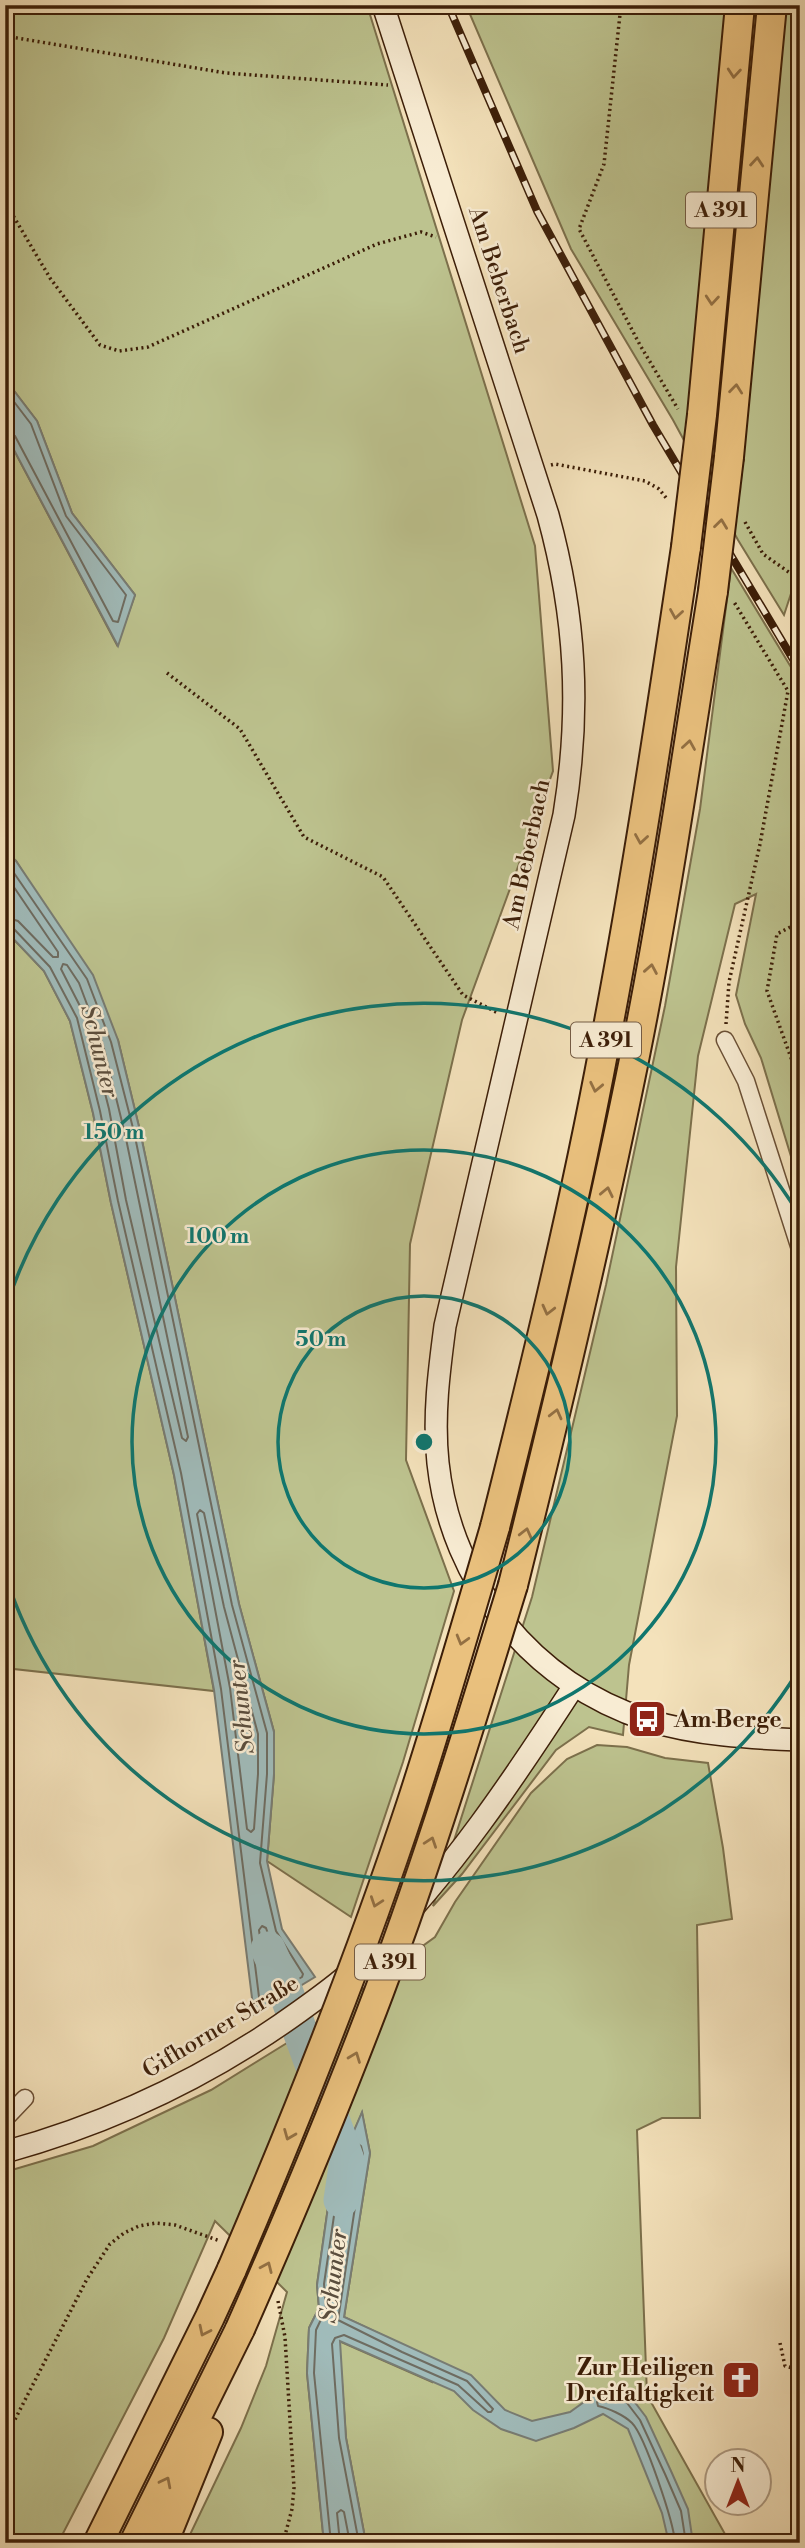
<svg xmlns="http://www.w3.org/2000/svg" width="805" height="2548" viewBox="0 0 805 2548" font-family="'Libre Bodoni',serif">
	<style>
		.green { fill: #bdc38f; stroke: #7c704c; stroke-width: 2 }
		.water { fill: #a0bbba; stroke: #787c73; stroke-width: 2 }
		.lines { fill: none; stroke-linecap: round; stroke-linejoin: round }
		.shore { stroke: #6e6c61; stroke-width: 2 }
		.river { stroke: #a0bbba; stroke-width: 35 }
		.minor-casing { stroke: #6a4f35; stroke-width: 19 }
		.secondary-casing { stroke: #3c1e08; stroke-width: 24 }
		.motorway-casing { stroke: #3c1e08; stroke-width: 32 }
		.path { stroke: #3c1e08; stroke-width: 3.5; stroke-dasharray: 2 3.5; stroke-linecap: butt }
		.minor { stroke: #f8ecd3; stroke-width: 16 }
		.secondary { stroke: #f8ecd3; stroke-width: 21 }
		.motorway { stroke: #eac17e; stroke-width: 28 }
		.rail-casing { stroke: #3c1e08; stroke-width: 8 }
		.rail { stroke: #f8ecd3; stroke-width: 5; stroke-dasharray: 16; stroke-linecap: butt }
		.motorway-bridge-casing { stroke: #3c1e08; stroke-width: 32; stroke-linecap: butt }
		.motorway-bridge { stroke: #eac17e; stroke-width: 28 }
		.oneway { stroke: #937043 }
		.ring { fill: none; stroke: #0f766e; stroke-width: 3.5 }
		.labels { text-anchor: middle; stroke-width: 5; stroke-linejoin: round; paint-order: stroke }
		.shield { fill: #f8ecd3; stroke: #745c45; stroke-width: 2 }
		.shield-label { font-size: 21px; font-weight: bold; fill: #3c1e08 }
		.street-label { font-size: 23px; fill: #3c1e08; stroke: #f8ecd3 }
		.poi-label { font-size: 23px; font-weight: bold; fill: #3c1e08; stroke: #f8ecd3; text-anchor: start }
		.water-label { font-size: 24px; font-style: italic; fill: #5a4d3d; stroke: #f8ecd3 }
		.centre { fill: #0f766e; stroke: #f8ecd3; stroke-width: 3.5 }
		.ring-label { font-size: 21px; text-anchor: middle; font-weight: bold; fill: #0f766e; stroke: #f8ecd3; stroke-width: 5; stroke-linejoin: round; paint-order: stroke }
	</style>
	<rect width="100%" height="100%" fill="#f4e2bb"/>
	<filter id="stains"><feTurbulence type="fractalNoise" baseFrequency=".00286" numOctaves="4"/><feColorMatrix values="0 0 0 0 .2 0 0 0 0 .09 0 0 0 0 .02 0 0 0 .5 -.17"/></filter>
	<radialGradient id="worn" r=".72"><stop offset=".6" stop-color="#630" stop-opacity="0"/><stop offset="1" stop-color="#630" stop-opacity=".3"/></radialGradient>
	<!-- green -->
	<g class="green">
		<polygon points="5,5 367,5 535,546 553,771 462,1020 410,1244 406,1460 454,1591 403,1762 351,1917 267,1861 274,1774 274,1732 239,1604 140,1131 118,1040 36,893 16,861 5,851 5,433 117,645 135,595 72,513 37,421 5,379"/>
		<polygon points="466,5 800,5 800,566 784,615 738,540 673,420 571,249"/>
		<polygon points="731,568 800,682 800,1186 761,1058 745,1024 736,995 756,894 735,904 698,1056 676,1267 677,1416 629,1665 623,1735 589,1727 556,1750 462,1874 433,1906 532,1597 606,1285 665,1006 700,809"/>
		<polygon points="5,930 44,971 70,1021 93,1113 111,1203 174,1475 214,1691 5,1668"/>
		<polygon points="597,1745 627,1747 665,1758 708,1763 723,1848 732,1919 697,1925 700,2118 662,2118 637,2130 647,2395 730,2543 366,2543 346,2438 339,2341 432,2382 433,2359 344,2317 370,2153 362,2113 337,2170 329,2200 317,2285 319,2308 309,2328 307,2373 324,2543 186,2543 241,2428 266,2366 287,2292 215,2221 164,2338 58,2543 5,2543 5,2172 93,2146 211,2090 295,2038 435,1937 455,1902 531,1793 567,1759"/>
	</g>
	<!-- water -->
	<g class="water">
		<polygon points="5,379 37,421 72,513 135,595 118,646 5,433"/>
		<polygon points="5,851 16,861 93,975 118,1040 140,1131 239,1604 274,1732 274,1774 267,1861 282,1929 315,1977 254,2014 214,1690 174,1475 111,1203 93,1113 70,1021 44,971 5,930"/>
		<polygon points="362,2112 370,2153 344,2317 471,2375 505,2410 532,2421 570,2412 602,2389 627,2392 646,2417 671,2471 688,2509 693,2543 669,2543 662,2513 628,2429 603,2414 574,2428 536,2441 501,2429 473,2410 454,2391 340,2341 346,2438 366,2543 324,2543 307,2373 309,2328 319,2308 317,2285 329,2200 337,2170"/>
	</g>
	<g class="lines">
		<!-- shore -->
		<g class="shore">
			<polyline points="5,390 31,424 66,516 126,595 118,622 113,621 15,436 5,432"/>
			<polyline points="5,860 87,979 111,1042 134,1132 232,1605 267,1733 267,1774 260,1863 276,1931 303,1974 302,1977 263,2000 259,1997 221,1689 181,1473 118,1201 100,1111 77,1018 50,967 13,928 5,926"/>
			<polyline points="5,874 58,952 58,957 53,957 18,921 5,917"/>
			<polygon points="63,964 67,965 79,983 88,1007 87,1011 82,1010 61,969"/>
			<polygon points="89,1018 93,1019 103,1045 125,1134 188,1437 186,1441 182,1438 126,1200 109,1109 87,1022"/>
			<polygon points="200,1510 204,1513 224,1607 258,1734 258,1774 254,1829 251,1832 247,1829 230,1688 197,1514"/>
			<polygon points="262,1926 266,1928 269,1937 291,1971 289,1974 270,1985 266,1982 259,1930"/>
			<polyline points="331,2543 314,2373 316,2330 326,2309 324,2284 336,2202 344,2172 355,2146 358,2144 361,2146 363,2154 338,2320 402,2352 467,2381 493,2409 491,2412 488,2412 458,2385 344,2335 335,2338 332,2344 339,2438 359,2543"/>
			<polyline points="340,2543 337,2513 341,2510 344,2512 350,2543"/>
			<path d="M675,2543C674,2523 645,2436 632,2423C624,2415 608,2408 598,2406L597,2402L603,2397L624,2399L640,2420L665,2474L681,2511L686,2543"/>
		</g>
		<!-- river -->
		<polyline class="river" points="268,1949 280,1976 347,2160 341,2200"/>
		<!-- minor casing -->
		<g class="minor-casing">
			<g id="minor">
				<polyline points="725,1040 746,1081 800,1249"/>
				<polyline points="5,2119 25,2098"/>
			</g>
		</g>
		<!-- secondary casing -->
		<g class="secondary-casing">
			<g id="secondary">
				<path d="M383,5L548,515C576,617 581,710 564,815L445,1326C439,1371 433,1417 438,1463C451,1583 533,1683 647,1720C696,1735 749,1738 800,1740"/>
				<path d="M5,2152C111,2123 210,2076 300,2011C325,1993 351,1974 373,1951C452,1871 513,1780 574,1686"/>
			</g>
		</g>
		<!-- motorway casing -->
		<g class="motorway-casing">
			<g id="motorway">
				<polyline points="702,415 740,5"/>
				<polyline points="729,457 772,5"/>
				<path d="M495,1527C535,1368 574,1209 604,1048C636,882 661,714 686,547"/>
				<path d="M513,1585C557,1409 599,1233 635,1055C666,901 688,746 713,591"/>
				<polyline points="98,2543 210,2317 232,2269"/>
				<polyline points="134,2543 240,2329"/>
				<polyline points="163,2543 208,2432"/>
			</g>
		</g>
		<!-- path -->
		<g class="path">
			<polyline points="621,5 604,164 579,229 640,345 678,409"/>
			<polyline points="5,36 226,73 388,85"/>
			<polyline points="5,202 50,278 100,345 119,351 148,347 377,244 421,232 436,237"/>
			<polyline points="551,465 555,464 645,481 659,489 667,499"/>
			<polyline points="745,522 763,554 800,580"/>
			<polyline points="167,673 240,729 304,837 383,877 463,995 498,1013"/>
			<polyline points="800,922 777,934 767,991 800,1083"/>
			<polyline points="726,1024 729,982 760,844 788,691 734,602"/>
			<polyline points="278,2301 285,2337 294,2488 292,2509 283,2543"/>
			<polyline points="780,2343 785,2366 800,2370"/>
			<polyline points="5,2439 87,2279 110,2244 124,2233 139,2226 156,2223 175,2225 220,2241"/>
		</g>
		<!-- minor -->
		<use href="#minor" class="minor"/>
		<!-- secondary -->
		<use href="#secondary" class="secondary"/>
		<!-- motorway -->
		<use href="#motorway" class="motorway"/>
		<!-- rail casing -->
		<g class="rail-casing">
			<polyline id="rail" points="448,5 537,211 653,425 800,671"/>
		</g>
		<!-- rail -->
		<use href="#rail" class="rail"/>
		<!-- motorway-bridge casing -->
		<g class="motorway-bridge-casing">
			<g id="motorway-bridge">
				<polyline points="686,547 702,415"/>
				<polyline points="713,591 729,457"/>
				<path d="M232,2269C297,2117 359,1963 411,1805C441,1713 468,1620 495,1527"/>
				<path d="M240,2329C289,2218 336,2106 379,1992C429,1859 471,1722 513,1585"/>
			</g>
		</g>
		<!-- motorway-bridge -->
		<use href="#motorway-bridge" class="motorway-bridge"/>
	</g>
	<!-- one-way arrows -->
	<defs><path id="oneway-chevron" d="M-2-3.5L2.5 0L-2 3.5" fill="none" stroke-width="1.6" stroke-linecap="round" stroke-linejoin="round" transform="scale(1.75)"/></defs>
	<g class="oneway">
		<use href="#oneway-chevron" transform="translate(734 73) rotate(95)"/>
		<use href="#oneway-chevron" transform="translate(757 162) rotate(-85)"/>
		<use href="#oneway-chevron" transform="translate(712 300) rotate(95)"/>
		<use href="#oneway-chevron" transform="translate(736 389) rotate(-84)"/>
		<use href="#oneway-chevron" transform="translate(721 524) rotate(-83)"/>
		<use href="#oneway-chevron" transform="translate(676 614) rotate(99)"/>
		<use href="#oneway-chevron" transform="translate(689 745) rotate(-81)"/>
		<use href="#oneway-chevron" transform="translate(641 839) rotate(99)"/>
		<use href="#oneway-chevron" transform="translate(651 969) rotate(-80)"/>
		<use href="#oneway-chevron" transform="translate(596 1087) rotate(102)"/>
		<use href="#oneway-chevron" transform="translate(607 1192) rotate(-78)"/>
		<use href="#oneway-chevron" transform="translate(548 1310) rotate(104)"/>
		<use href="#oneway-chevron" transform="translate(556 1414) rotate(-76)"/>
		<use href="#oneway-chevron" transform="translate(526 1533) rotate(-76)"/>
		<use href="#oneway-chevron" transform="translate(462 1640) rotate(106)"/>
		<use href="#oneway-chevron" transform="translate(431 1842) rotate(-71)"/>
		<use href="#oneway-chevron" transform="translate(376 1902) rotate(109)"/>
		<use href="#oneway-chevron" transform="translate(355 2057) rotate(-69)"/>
		<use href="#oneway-chevron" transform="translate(289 2135) rotate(112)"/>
		<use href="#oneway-chevron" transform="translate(267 2267) rotate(-66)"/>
		<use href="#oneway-chevron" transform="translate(204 2331) rotate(116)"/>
		<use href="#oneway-chevron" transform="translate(166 2482) rotate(-63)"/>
	</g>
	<!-- distance rings -->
	<g class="ring">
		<circle cx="424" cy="1442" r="146"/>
		<circle cx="424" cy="1442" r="292"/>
		<path d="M798 1671A439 439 0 0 1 5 1574M5 1310A439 439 0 0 1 798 1213"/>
	</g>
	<!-- icons -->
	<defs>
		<g id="bus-square" transform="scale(2.0125)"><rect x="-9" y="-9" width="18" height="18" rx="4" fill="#8f2418" stroke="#f8ecd3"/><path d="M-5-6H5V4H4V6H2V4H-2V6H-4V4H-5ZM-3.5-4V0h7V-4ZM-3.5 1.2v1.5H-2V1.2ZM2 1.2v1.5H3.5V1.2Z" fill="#fff"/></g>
		<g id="church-square" transform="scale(2.0125)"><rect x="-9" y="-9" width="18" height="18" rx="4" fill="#8f2418" stroke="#f8ecd3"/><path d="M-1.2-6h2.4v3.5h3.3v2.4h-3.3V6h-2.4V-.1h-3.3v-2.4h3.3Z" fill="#fff"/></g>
	</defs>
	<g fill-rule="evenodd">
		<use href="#bus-square" x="647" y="1719"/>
		<use href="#church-square" x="741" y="2380"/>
	</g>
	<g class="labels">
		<!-- shield labels -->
		<g class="shield">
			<rect x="686" y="192.5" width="70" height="35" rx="5"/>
			<rect x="571" y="1022.5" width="70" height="35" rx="5"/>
			<rect x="355" y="1944.5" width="70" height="35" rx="5"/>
		</g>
		<g class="shield-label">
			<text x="721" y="217">A 391</text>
			<text x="606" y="1047">A 391</text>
			<text x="390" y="1969">A 391</text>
		</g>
		<!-- street labels -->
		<g class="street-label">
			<text transform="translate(500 280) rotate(72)" y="8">Am Beberbach</text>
			<text transform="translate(526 854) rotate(-78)" y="8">Am Beberbach</text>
			<text transform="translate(220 2026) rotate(-31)" y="8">Gifhorner Straße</text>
		</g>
		<!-- poi labels -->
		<g class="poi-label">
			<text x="674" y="1727">Am Berge</text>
			<text x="714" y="2375" text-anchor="end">Zur Heiligen<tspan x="714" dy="26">Dreifaltigkeit</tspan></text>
		</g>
		<!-- water labels -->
		<g class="water-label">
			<text transform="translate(100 1051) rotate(76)" y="8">Schunter</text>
			<text transform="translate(241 1707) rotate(-96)" y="8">Schunter</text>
			<text transform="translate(333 2276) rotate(-83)" y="8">Schunter</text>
		</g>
	</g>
	<circle cx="424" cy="1442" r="10" class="centre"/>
	<g class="ring-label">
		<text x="114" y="1139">150 m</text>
		<text x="218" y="1243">100 m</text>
		<text x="321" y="1346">50 m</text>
	</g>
	<!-- margin -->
	<rect width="805" height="2548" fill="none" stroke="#f4e2bb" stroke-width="28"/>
	<rect x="7" y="7" width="791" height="2534" fill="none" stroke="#3c1e08" stroke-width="3.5"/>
	<rect x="14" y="14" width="777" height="2520" fill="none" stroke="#3c1e08" stroke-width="2"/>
	<!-- north arrow -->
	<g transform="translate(738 2482)"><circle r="33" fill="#f8ecd3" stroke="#ad9a82" stroke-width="2"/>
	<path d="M0-5L12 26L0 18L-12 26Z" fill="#8f2418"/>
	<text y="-10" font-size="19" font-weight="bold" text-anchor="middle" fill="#3c1e08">N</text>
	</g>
	<rect width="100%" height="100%" filter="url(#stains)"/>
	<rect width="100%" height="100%" fill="url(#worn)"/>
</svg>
